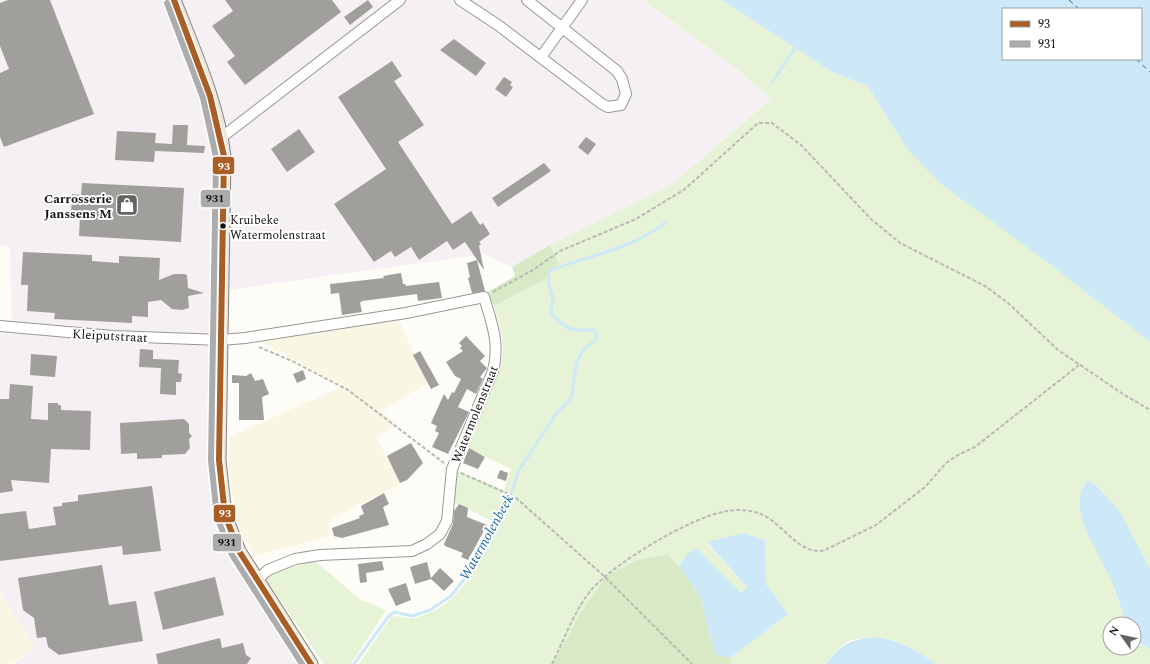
<svg xmlns="http://www.w3.org/2000/svg" width="1150" height="664" viewBox="0 0 1150 664" font-family="Spectral,serif">
	<style>
		.industrial { fill: #f5f0f3 }
		.farmland { fill: #f9f7e4 }
		.green { fill: #e7f3d7 }
		.forest { fill: #d8eac5 }
		.water { fill: #cde8f7; fill-rule: evenodd }
		.lines { fill: none; stroke-linecap: round; stroke-linejoin: round }
		.stream { stroke: #cde8f7; stroke-width: 3 }
		.ferry { stroke: #1768a6; stroke-width: 1; stroke-dasharray: 5 4; stroke-linecap: butt }
		.building { fill: #a19f9c }
		.minor-casing { stroke: #979795; stroke-width: 12 }
		.major-casing { stroke: #858482; stroke-width: 15 }
		.path { stroke: #b9b9b8; stroke-width: 2; stroke-dasharray: 4 2; stroke-linecap: butt }
		.minor { stroke: #fffffe; stroke-width: 10 }
		.major { stroke: #ede9dc; stroke-width: 13 }
		.bus-1-casing { stroke: #fff; stroke-width: 9 }
		.bus-2-casing { stroke: #fff; stroke-width: 9 }
		.bus-1 { stroke: #a85e24; stroke-width: 6 }
		.bus-2 { stroke: #acacac; stroke-width: 6 }
		.bus-dot { fill: #111; stroke: #fff; stroke-width: 1.5 }
		.labels { text-anchor: middle; stroke-width: 4; stroke-linejoin: round; paint-order: stroke }
		.bus-label { font-size: 12px; fill: #111; stroke: #fff; text-anchor: start }
		.poi-label { font-size: 13px; font-weight: bold; fill: #111; stroke: #fff; text-anchor: end }
		.street-label { font-size: 13px; fill: #111; stroke: #fff }
		.water-label { font-size: 14px; font-style: italic; fill: #1768a6; stroke: #fff }
		.line-badge { stroke: #fff; stroke-width: 1.5 }
		.badge-label { font-size: 11px; text-anchor: middle; font-weight: bold; fill: #fff }
		.pale-badge-label { font-size: 11px; text-anchor: middle; font-weight: bold; fill: #111 }
	</style>
	<rect width="100%" height="100%" fill="#fdfcf7"/>
	<!-- industrial -->
	<polygon class="industrial" points="0,0 644,0 737,69 771,99 671,185 550,245 512,267 484,254 214,292 210,456 217,524 248,587 297,664 13,664 36,649 0,592 0,333 12,335 10,247 0,245"/>
	<!-- farmland -->
	<g class="farmland">
		<polygon points="399,320 427,383 382,411 397,425 376,437 401,483 335,517 330,522 328,537 254,556 239,529 229,482 229,437 344,386 260,342"/>
		<polygon points="0,592 36,649 12,663 5,664 0,664"/>
	</g>
	<!-- green -->
	<g class="green">
		<path d="M644,0H722L832,72L868,86L906,148L1150,342V569L1104,495L1095,485L1111,580L1126,624H1110V648H1134V637L1138,644L1150,649V664H936C914,648 891,634 863,638C859,639 854,639 851,640C841,644 832,656 826,664H731L730,658L788,614L766,584L765,540L743,533L707,543L747,587L741,593L696,548L687,554L679,566L667,554L578,617L553,664H359L391,617C399,614 407,620 415,618C465,604 477,565 494,522L454,502L456,470L504,490L511,469L464,446C478,418 502,380 503,349C503,335 497,319 494,306L544,280L559,265L550,245L671,185L771,99L737,69Z"/>
		<polygon points="315,561 361,600 386,610 351,664 324,664 266,579 276,571"/>
	</g>
	<!-- forest -->
	<g class="forest">
		<polygon points="550,245 559,264 544,280 494,306 488,292 515,276 512,267"/>
		<polygon points="667,554 679,566 700,596 715,654 730,658 731,664 553,664 578,617 605,577 635,561"/>
	</g>
	<!-- water -->
	<g class="water">
		<path d="M722,0H1150V342L1051,265L940,183L906,148L868,86L832,72ZM1003,9H1141V59H1003Z"/>
		<path d="M1088,480L1095,485L1119,510L1150,569V649C1137,643 1134,639 1134,624H1126C1121,609 1117,594 1111,580C1100,552 1064,509 1088,480Z"/>
		<polygon points="743,533 765,540 766,584 788,614 730,658 715,654 700,596 679,566 687,554 696,548 741,593 747,587 707,542"/>
		<path d="M872,637C896,638 917,650 936,664H826C841,644 848,641 872,637Z"/>
	</g>
	<g class="lines">
		<!-- stream -->
		<g class="stream">
			<polyline points="772,83 796,46"/>
			<path d="M354,664L388,617L394,612L412,616L430,610L451,596L464,579L500,511L509,501L518,472L556,414L572,397L576,363L583,350L595,341L597,335L594,330C571,331 566,330 551,313L553,298L548,282L549,271C587,256 632,249 665,223"/>
		</g>
		<!-- ferry -->
		<g class="ferry">
			<polyline points="1069,0 1079,9"/>
			<polyline points="1136,59 1150,72"/>
		</g>
	</g>
	<!-- building -->
	<g class="building">
		<polygon points="8,0 50,0 94,114 4,147 0,137 0,73 9,69 0,46 0,3"/>
		<polygon points="225,0 332,0 341,12 245,85 227,62 235,56 212,26 233,11"/>
		<polygon points="368,0 373,7 350,25 344,17"/>
		<polygon points="454,39 486,63 476,76 440,50"/>
		<polygon points="392,61 402,76 394,81 424,125 398,142 452,224 471,211 480,225 483,223 490,234 479,242 481,244 479,246 484,270 465,242 453,250 447,241 419,260 411,247 395,257 391,251 374,262 334,204 386,169 338,97"/>
		<polygon points="504,77 512,82 510,85 513,87 506,97 495,89"/>
		<polygon points="173,125 188,125 187,145 205,146 204,153 155,151 154,162 115,160 117,131 156,133 155,143 172,144"/>
		<polygon points="299,129 315,152 287,172 271,149"/>
		<polygon points="586,137 596,144 588,155 578,147"/>
		<polygon points="544,163 551,171 498,207 492,198"/>
		<polygon points="82,183 184,188 181,242 79,236 80,216 71,215 72,194 81,195"/>
		<polygon points="23,252 92,255 92,261 119,263 119,256 160,258 159,280 174,274 184,274 187,275 188,288 204,293 188,296 189,308 182,310 172,309 161,300 148,302 148,317 132,316 132,323 54,319 55,313 27,311 28,285 21,285"/>
		<polygon points="477,260 485,291 472,293 468,278 470,277 467,263"/>
		<polygon points="401,273 403,284 405,284 406,286 439,282 442,298 418,301 417,294 362,301 360,303 362,312 342,315 339,293 331,294 330,284 384,278 383,276"/>
		<polygon points="466,336 485,356 480,361 487,368 480,377 483,379 476,394 467,389 458,407 469,412 448,454 432,447 439,433 435,431 437,426 431,423 444,394 448,400 452,392 454,393 461,379 455,376 446,362 463,351 460,348 462,346 459,343"/>
		<polygon points="140,349 153,350 153,359 179,360 178,373 182,374 181,382 176,382 176,395 160,394 161,368 139,367"/>
		<polygon points="420,351 439,385 431,389 413,355"/>
		<polygon points="31,354 57,356 55,377 30,375"/>
		<polygon points="303,370 306,379 297,383 293,374"/>
		<polygon points="251,373 255,381 263,379 269,394 262,397 264,420 239,420 239,383 232,383 232,375 246,376"/>
		<polygon points="10,384 33,386 31,419 48,420 48,403 58,403 58,405 61,405 61,410 91,411 90,450 51,449 49,483 11,480 13,491 0,493 0,399 9,399"/>
		<polygon points="184,419 189,424 189,433 192,436 189,439 190,448 185,454 162,455 162,458 137,459 137,453 121,454 120,423"/>
		<polygon points="411,443 423,463 407,480 400,483 387,456"/>
		<polygon points="469,448 485,457 478,469 463,463"/>
		<polygon points="500,470 508,473 506,481 497,478"/>
		<polygon points="152,486 161,551 123,555 122,546 0,561 0,514 26,511 29,529 56,525 53,507 62,506 62,503 78,501 78,495"/>
		<polygon points="384,493 389,504 383,507 389,525 342,538 334,536 332,528 360,518 359,516 364,514 361,506"/>
		<polygon points="459,504 468,508 467,517 487,525 468,560 461,557 463,553 445,546 444,544 453,524 454,511"/>
		<polygon points="382,561 384,570 366,573 367,582 360,583 358,564"/>
		<polygon points="427,562 431,578 440,568 454,581 444,591 431,579 415,584 410,567"/>
		<polygon points="102,565 109,605 136,601 143,641 59,655 48,647 46,637 37,638 34,618 23,610 18,578"/>
		<polygon points="215,577 224,615 163,630 154,592"/>
		<polygon points="406,583 411,600 396,606 388,589"/>
		<polygon points="220,638 222,648 243,643 246,655 251,658 247,664 158,664 156,654"/>
	</g>
	<g class="lines">
		<!-- minor casing -->
		<g class="minor-casing">
			<g id="minor">
				<polyline points="460,0 498,25 602,104 608,107 621,105 626,94 622,79 617,71 527,0"/>
				<polyline points="541,57 582,0"/>
				<polyline points="222,137 400,0"/>
				<path d="M0,326L113,336L221,340L245,338L406,313L484,297C492,324 500,343 493,371L452,469L447,521L440,534L427,544L412,551L320,555L295,559L268,570L258,579"/>
			</g>
		</g>
		<!-- major casing -->
		<g class="major-casing">
			<path id="major" d="M174,0C194,51 217,101 224,156L219,460L225,515L239,551L311,664"/>
		</g>
		<!-- path -->
		<g class="path">
			<polyline points="493,292 533,270 560,251 636,219 685,189 758,123 772,123 801,145 871,219 900,243 985,286 1008,303 1058,350 1123,394 1150,410"/>
			<polyline points="259,347 292,361 348,390 444,463"/>
			<polyline points="461,473 515,497 605,577 692,664"/>
			<path d="M552,664C563,642 576,607 592,589C616,562 691,517 727,511C740,509 754,510 765,516C784,526 802,557 825,550L876,525L925,487L946,463L958,455L975,447L1079,365"/>
		</g>
		<!-- minor -->
		<use href="#minor" class="minor"/>
		<!-- major -->
		<use href="#major" class="major"/>
		<!-- bus-1 casing -->
		<g class="bus-1-casing">
			<polyline id="bus-1" points="174,0 210,96 224,156 219,460 225,515 239,551 311,664"/>
		</g>
		<!-- bus-2 casing -->
		<g class="bus-2-casing">
			<polyline id="bus-2" points="167,3 203,98 216,157 211,460 217,517 232,555 302,664"/>
		</g>
		<!-- bus-1 -->
		<use href="#bus-1" class="bus-1"/>
		<!-- bus-2 -->
		<use href="#bus-2" class="bus-2"/>
	</g>
	<!-- icons -->
	<defs>
		<g id="shop-square" transform="scale(1.15)"><rect x="-9" y="-9" width="18" height="18" rx="4" fill="#646362" stroke="#fff"/><path d="M-5-2.5h2.3a2.7 3.5 0 0 1 5.4 0H5L5.5 6h-11ZM-1.5-2.5h3a1.5 2.3 0 0 0-3 0Z" fill="#fff"/></g>
	</defs>
	<g fill-rule="evenodd">
		<use href="#shop-square" x="127" y="205"/>
	</g>
	<!-- markers -->
	<circle class="bus-dot" cx="223" cy="226" r="3.5"/>
	<g class="labels">
		<!-- bus labels -->
		<g class="bus-label">
			<text x="230" y="224">Kruibeke<tspan x="230" dy="15">Watermolenstraat</tspan></text>
		</g>
		<!-- poi labels -->
		<g class="poi-label">
			<text x="112" y="203">Carrosserie<tspan x="112" dy="15">Janssens M</tspan></text>
		</g>
		<!-- street labels -->
		<g class="street-label">
			<text transform="translate(110 335) rotate(3)" y="5">Kleiputstraat</text>
			<text transform="translate(474 414) rotate(-68)" y="5">Watermolenstraat</text>
		</g>
		<!-- water labels -->
		<g class="water-label">
			<text transform="translate(486 537) rotate(-61)" y="5">Watermolenbeek</text>
		</g>
	</g>
	<g class="line-badge">
		<rect x="212" y="156" width="23" height="19" rx="4" fill="#a85e24"/>
		<rect x="200" y="189" width="31" height="19" rx="4" fill="#acacac"/>
		<rect x="213" y="504" width="23" height="19" rx="4" fill="#a85e24"/>
		<rect x="212" y="533" width="30" height="19" rx="4" fill="#acacac"/>
	</g>
	<g class="badge-label">
		<text x="224" y="170">93</text>
		<text x="225" y="517">93</text>
	</g>
	<g class="pale-badge-label">
		<text x="215" y="202">931</text>
		<text x="227" y="546">931</text>
	</g>
	<!-- legend -->
	<rect x="1002" y="8" width="140" height="52" fill="#ffffff" stroke="#a0a0a0"/>
	<rect x="1010" y="21" width="20" height="6" fill="#a85e24" stroke="#a0a0a0"/>
	<text x="1038" y="28" font-size="12" fill="#111111">93</text>
	<rect x="1010" y="41" width="20" height="6" fill="#acacac" stroke="#a0a0a0"/>
	<text x="1038" y="48" font-size="12" fill="#111111">931</text>
	<!-- north arrow -->
	<g transform="translate(1122 636) rotate(303)"><circle r="19" fill="#ffffff" stroke="#a0a0a0"/>
	<path d="M0-3L7 15L0 10L-7 15Z" fill="#646362"/>
	<text y="-6" font-size="11" font-weight="bold" text-anchor="middle" fill="#111111">N</text>
	</g>
</svg>
